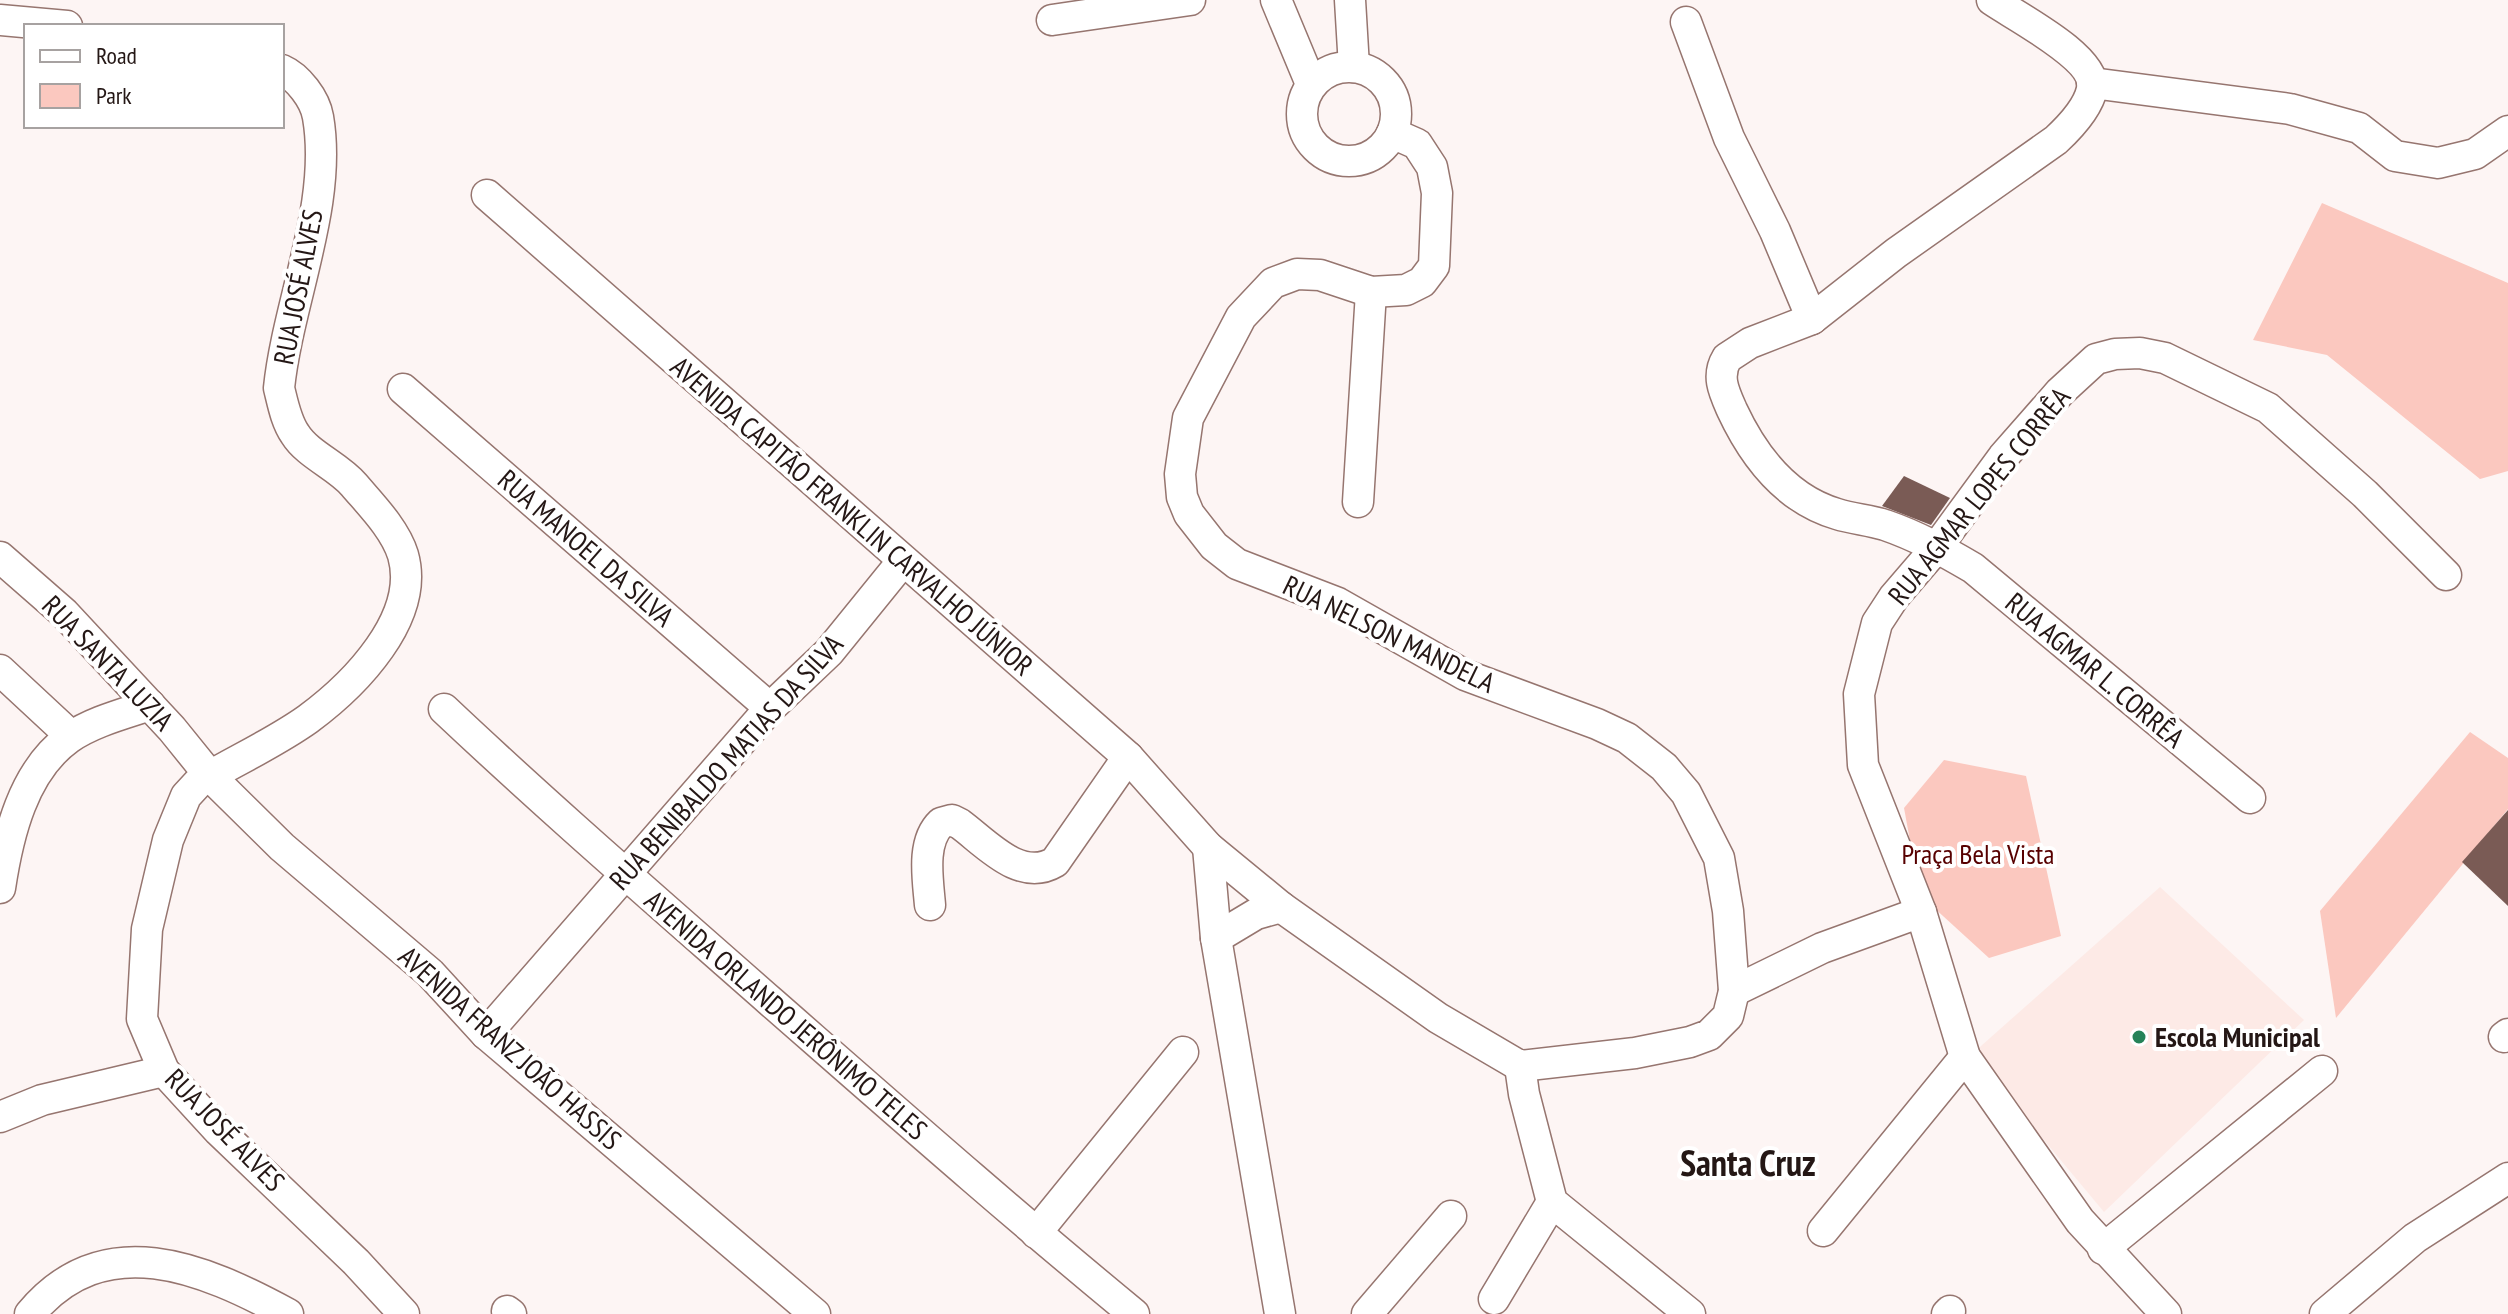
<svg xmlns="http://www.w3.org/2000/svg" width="2508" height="1314" font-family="'PT Sans Narrow',sans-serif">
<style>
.built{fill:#fdeae6}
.green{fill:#fbc8bf}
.building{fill:#7a5b55}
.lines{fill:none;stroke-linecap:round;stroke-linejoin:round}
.minor-casing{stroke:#96756f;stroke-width:33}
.minor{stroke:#fff;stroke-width:30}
.poi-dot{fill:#258258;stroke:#fff;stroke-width:3}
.labels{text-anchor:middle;stroke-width:8;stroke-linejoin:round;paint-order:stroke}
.street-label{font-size:28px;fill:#241715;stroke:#fff}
.park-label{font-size:28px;fill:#570000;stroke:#fff}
.poi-label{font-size:28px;font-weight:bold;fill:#241715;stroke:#fff;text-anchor:start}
.district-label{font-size:36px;font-weight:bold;fill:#241715;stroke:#fff}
</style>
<rect width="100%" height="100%" fill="#fdf5f4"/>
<polygon class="built" points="2160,887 2304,1020 2104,1212 1972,1054"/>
<g class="green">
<polygon points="2322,203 2508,283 2508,471 2480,479 2327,355 2253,340"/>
<polygon points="2470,732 2508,758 2508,809 2336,1018 2320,911"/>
<polygon points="1944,760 2026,776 2061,936 1989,958 1920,895 1904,808"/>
</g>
<g class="building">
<polygon points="1904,476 1950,498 1931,525 1882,506"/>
<polygon points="2508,810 2508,906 2462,862"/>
</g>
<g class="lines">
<defs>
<g id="minor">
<polyline points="1276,0 1311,84"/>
<polyline points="1350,0 1354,67"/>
<path d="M1992,0C2015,16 2098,58 2092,89C2088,108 2070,127 2056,140L1896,253L1812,319L1750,343L1727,358C1716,376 1724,392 1732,410C1753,455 1786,499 1837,514C1853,519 1869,520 1885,525C1917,536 1944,551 1973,568L2250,798"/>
<polyline points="0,20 67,26"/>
<polyline points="1052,20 1190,0"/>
<polyline points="1686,22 1729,138 1775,231 1812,319"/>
<circle cx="1349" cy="114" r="47"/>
<path d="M282,70C298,77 315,99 318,117C333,204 288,301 279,388C283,404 286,421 295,434C308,455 338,466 354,485C371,505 395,529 403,555C421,618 354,685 308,719C273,744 234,761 198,783L186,796L168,840L147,929L142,1019L164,1071L219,1131L356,1262L404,1314"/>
<polyline points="2092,83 2290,109 2359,128 2395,156 2438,163 2475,154 2508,131"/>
<polyline points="487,195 1128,757 1208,847 1281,907 1438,1018 1520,1066 1635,1053 1690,1042 1709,1035 1728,1016 1734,991 1728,911 1719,858 1686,793 1664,767 1627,738 1597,724 1465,675 1338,603 1237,564 1214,546 1189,514 1182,497 1180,474 1188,418 1241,317 1273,283 1297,274 1320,275 1371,292 1406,290 1422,282 1434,266 1437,193 1432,167 1417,144 1392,133"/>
<polyline points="403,389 770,708"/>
<polyline points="1358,502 1371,292"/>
<polyline points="0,557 64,613 172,729 210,776 282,847 430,973 486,1034 815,1314"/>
<polyline points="0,670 71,736"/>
<path d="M444,709C550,809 660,904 770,1001C890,1106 1010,1212 1134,1314"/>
<polyline points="1208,847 1216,938 1280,1314"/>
<path d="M0,888C8,835 23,771 69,738C92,722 123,714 150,705"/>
<path d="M930,905C928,880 921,842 941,823L952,820L960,824C986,843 1020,883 1055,862L1128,757"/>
<polyline points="1216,938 1256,914 1281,907"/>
<polyline points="1734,991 1822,948 1921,912"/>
<polyline points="486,1034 770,708 829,652 902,562"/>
<polyline points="2504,1037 2508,1034"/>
<polyline points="1520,1066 1524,1094 1552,1202 1690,1314"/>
<polyline points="0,1117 42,1100 164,1071"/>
<polyline points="1823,1231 1965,1057"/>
<polyline points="1036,1233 1183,1052"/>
<polyline points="2103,1249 2322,1071"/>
<polyline points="1494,1299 1552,1202"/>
<polyline points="507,1311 511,1314"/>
<path d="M30,1314C104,1225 203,1268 288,1314"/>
<polyline points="1367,1314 1451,1216"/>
<polyline points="1947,1314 1950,1311"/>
<polyline points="2166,1314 2080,1221 1965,1057 1921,912 1863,765 1859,694 1877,623 1894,597 1937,547 2003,457 2060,392 2096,359 2115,354 2140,353 2165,358 2268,408 2365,494 2446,575"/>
<polyline points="2325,1314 2415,1238 2508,1178"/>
</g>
</defs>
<use href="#minor" class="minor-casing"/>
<use href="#minor" class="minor"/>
</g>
<circle class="poi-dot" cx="2139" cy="1037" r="8"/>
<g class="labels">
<g class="street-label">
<text transform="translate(298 287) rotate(-79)" y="10">RUA JOSÉ ALVES</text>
<text transform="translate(1979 496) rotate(-51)" y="10">RUA AGMAR LOPES CORRÊA</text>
<text transform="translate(852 516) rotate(41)" y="10">AVENIDA CAPITÃO FRANKLIN CARVALHO JÚNIOR</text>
<text transform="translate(586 548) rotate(41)" y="10">RUA MANOEL DA SILVA</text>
<text transform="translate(1389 634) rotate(26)" y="10">RUA NELSON MANDELA</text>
<text transform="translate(108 663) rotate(46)" y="10">RUA SANTA LUZIA</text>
<text transform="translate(2095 670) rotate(40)" y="10">RUA AGMAR L. CORRÊA</text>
<text transform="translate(726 762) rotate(-48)" y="10">RUA BENIBALDO MATIAS DA SILVA</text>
<text transform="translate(786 1015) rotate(41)" y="10">AVENIDA ORLANDO JERÔNIMO TELES</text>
<text transform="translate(510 1048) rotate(42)" y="10">AVENIDA FRANZ JOÃO HASSIS</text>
<text transform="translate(225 1130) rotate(46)" y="10">RUA JOSÉ ALVES</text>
</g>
<g class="park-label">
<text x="1978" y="864">Praça Bela Vista</text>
</g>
<g class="poi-label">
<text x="2155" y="1047">Escola Municipal</text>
</g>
<g class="district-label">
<text x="1748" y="1176">Santa Cruz</text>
</g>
</g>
<rect x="24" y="24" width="260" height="104" fill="#ffffff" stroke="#a7a2a1" stroke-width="2"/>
<rect x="40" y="50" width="40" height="12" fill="#ffffff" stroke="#a7a2a1" stroke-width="2"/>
<text x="96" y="64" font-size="24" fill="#241715">Road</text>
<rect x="40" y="84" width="40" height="24" fill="#fbc8bf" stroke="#a7a2a1" stroke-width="2"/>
<text x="96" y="104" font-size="24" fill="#241715">Park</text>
</svg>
